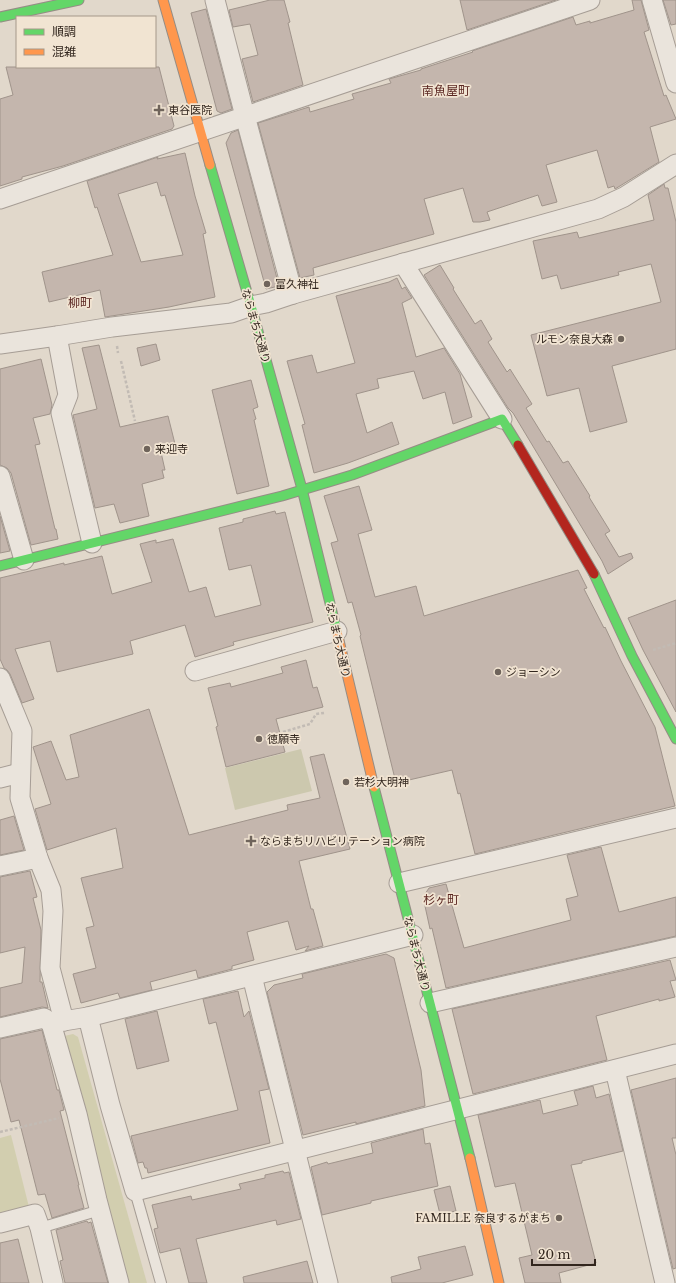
<svg xmlns="http://www.w3.org/2000/svg" width="676" height="1283" font-family="'Libre Baskerville','Noto Sans JP',serif">
<style>
.green{fill:#d2ceaf}
.cemetery{fill:#ccc8ae}
.building{fill:#c4b6ad;stroke:#a0948b;fill-rule:evenodd}
.lines{fill:none;stroke-linecap:round;stroke-linejoin:round}
.lane-casing{stroke:#a69d95;stroke-width:12}
.street-casing{stroke:#a69d95;stroke-width:21}
.fast-casing{stroke:#958d85;stroke-width:11}
.slow-casing{stroke:#958d85;stroke-width:11}
.jam-casing{stroke:#958d85;stroke-width:11}
.path{stroke:#c2bbb4;stroke-width:2.5;stroke-dasharray:3 2;stroke-linecap:butt}
.lane{stroke:#eae4dc;stroke-width:10}
.street{stroke:#eae4dc;stroke-width:19}
.fast{stroke:#63d668;stroke-width:9}
.slow{stroke:#ff974d;stroke-width:9}
.jam{stroke:#b3261e;stroke-width:9}
.poi-dot{fill:#6f645b;stroke:#f1e4d2;stroke-width:1.5}
.labels{text-anchor:middle;stroke-width:3.5;stroke-linejoin:round;paint-order:stroke}
.poi-label{font-size:11px;fill:#32261e;stroke:#f1e4d2;text-anchor:start}
.street-label{font-size:11px;fill:#32261e;stroke:#f1e4d2}
.neighbourhood-label{font-size:12px;fill:#5b2722;stroke:#f1e4d2}
</style>
<rect width="100%" height="100%" fill="#e1d8cb"/>
<g class="green">
<polygon points="73,1034 78,1037 147,1283 127,1283 60,1037"/>
<polygon points="11,1135 29,1207 0,1214 0,1138"/>
</g>
<polygon class="cemetery" points="301,749 312,791 235,810 225,768"/>
<g class="building">
<polygon points="270,0 284,0 290,22 288,23 303,85 253,102 242,59 258,55 250,24 233,27 229,10"/>
<polygon points="460,0 556,0 467,30"/>
<polygon points="632,0 641,0 649,30 644,32 664,96 666,95 676,119 650,127 659,162 615,189 614,186 608,188 597,150 546,165 557,202 542,206 538,195 487,212 490,220 480,222 473,222 463,188 424,199 434,234 313,268 314,275 300,278 258,123 309,107 310,112 354,99 352,94 391,83 389,79 421,70 421,69 473,52 472,51 573,17 576,25 590,21 590,23 634,10"/>
<polygon points="663,0 676,0 676,24 671,25"/>
<polygon points="206,9 232,109 221,113 217,111 191,13"/>
<polygon points="6,67 159,67 174,126 172,129 63,166 22,177 22,179 0,186 0,99 13,95"/>
<polygon points="238,130 279,286 266,289 226,143 231,133"/>
<path d="M185,153L195,196L206,233L203,234L215,297L169,307L105,317L100,290L49,302L42,272L113,255L97,207L95,208L87,181L158,157L157,159ZM157,182L161,196L165,195L183,255L141,262L118,194Z"/>
<polygon points="664,184 665,188 668,188 676,222 676,349 612,366 627,422 590,432 579,388 547,396 531,335 661,302 651,264 618,272 619,275 561,289 557,275 542,279 533,241 577,232 579,238 654,220 648,195"/>
<polygon points="440,265 454,288 453,289 475,324 481,320 492,339 488,342 507,372 510,369 532,404 526,408 547,442 549,441 563,463 568,461 590,496 589,497 610,531 605,534 619,557 631,553 633,558 608,574 602,561 513,413 508,408 424,275"/>
<polygon points="397,278 402,289 405,287 412,298 402,303 416,357 444,348 460,374 472,417 453,424 445,392 423,399 414,371 377,379 379,388 356,394 367,433 392,422 399,444 348,463 314,473 302,425 305,424 287,361 312,355 317,373 355,363 336,296 389,282"/>
<polygon points="156,344 160,360 141,366 137,348"/>
<polygon points="99,345 120,427 168,416 175,444 160,448 165,470 162,470 164,478 142,484 149,516 120,523 114,504 95,508 73,415 97,409 82,348"/>
<polygon points="41,359 52,405 50,414 33,418 40,444 35,445 55,529 56,529 58,539 31,545 11,473 7,468 0,465 0,369"/>
<polygon points="251,380 258,407 253,409 256,419 254,420 269,486 237,494 212,390"/>
<polygon points="359,486 372,530 358,534 375,597 416,586 424,616 578,570 587,588 584,589 604,628 605,627 621,661 655,727 675,806 475,854 460,793 458,794 452,770 396,783 360,636 361,635 352,602 348,603 331,543 338,541 324,496"/>
<polygon points="275,511 276,514 285,512 313,622 233,642 234,645 195,657 185,625 130,641 133,654 57,672 50,641 15,649 34,699 22,703 10,674 7,670 4,668 0,659 0,578 64,563 64,565 102,556 112,594 152,582 140,544 156,540 156,543 173,539 189,592 206,587 215,617 261,605 251,565 229,570 219,528 243,522 243,519"/>
<polygon points="0,516 10,551 0,553"/>
<polygon points="676,600 676,712 643,650 628,618"/>
<polygon points="306,660 313,688 317,687 323,707 276,719 285,752 226,767 216,727 218,726 208,688 230,683 231,687 283,673 281,667"/>
<polygon points="149,709 189,835 288,810 287,805 320,798 310,757 324,754 350,849 299,861 311,909 313,909 323,946 305,951 309,946 296,950 288,921 247,932 254,960 232,966 232,969 198,978 196,970 150,982 152,990 120,998 118,993 81,1003 73,974 96,968 86,928 94,926 81,878 123,868 116,828 47,850 35,809 51,804 33,747 51,741 66,780 79,777 70,735"/>
<polygon points="14,816 24,850 0,855 0,820"/>
<polygon points="601,847 619,912 676,897 676,936 446,988 432,928 430,929 423,897 429,888 446,884 464,948 571,920 566,899 578,896 567,855"/>
<polygon points="30,871 37,897 33,898 41,930 40,982 42,982 48,1008 42,1007 0,1017 0,988 22,983 25,947 0,953 0,877"/>
<polygon points="386,954 394,958 421,1070 425,1106 356,1124 356,1122 303,1135 267,992 274,985 303,978 302,974"/>
<polygon points="670,960 676,980 670,981 675,997 659,1001 659,999 596,1016 607,1060 473,1094 452,1009"/>
<polygon points="238,991 244,1017 249,1011 269,1089 259,1091 270,1143 148,1173 147,1168 145,1168 143,1162 138,1163 131,1136 238,1110 216,1022 209,1024 203,999"/>
<polygon points="157,1011 169,1061 137,1069 125,1019"/>
<polygon points="42,1030 57,1090 59,1090 64,1110 60,1111 79,1185 78,1185 84,1208 52,1218 45,1194 38,1195 19,1120 11,1122 0,1079 0,1039"/>
<polygon points="676,1078 676,1138 672,1138 676,1155 676,1268 673,1269 631,1090"/>
<polygon points="593,1086 596,1098 609,1094 623,1151 582,1161 582,1163 571,1165 596,1263 559,1273 561,1283 525,1283 519,1258 532,1255 515,1183 495,1187 478,1115 540,1100 543,1114 578,1105 574,1091"/>
<polygon points="423,1129 425,1144 430,1143 438,1186 371,1201 371,1203 322,1215 311,1167 327,1162 328,1164 373,1153 371,1143"/>
<polygon points="283,1171 284,1173 289,1172 301,1219 277,1225 276,1220 196,1239 207,1283 189,1283 180,1248 160,1253 154,1229 158,1228 152,1205 191,1196 192,1200 241,1189 239,1184 265,1178 265,1175"/>
<polygon points="450,1186 456,1211 440,1214 434,1190"/>
<polygon points="87,1221 88,1223 91,1222 108,1283 65,1283 60,1261 63,1260 56,1230"/>
<polygon points="18,1239 29,1283 0,1283 0,1243"/>
<polygon points="465,1246 473,1275 442,1283 392,1283 391,1277 421,1269 418,1257"/>
<polygon points="307,1261 313,1283 244,1283 243,1277"/>
</g>
<g class="lines">
<defs>
<g id="lane">
<polyline points="135,1191 161,1283"/>
<polyline points="40,1228 100,1210"/>
</g>
<g id="street">
<polyline points="215,0 245,116 293,294"/>
<polyline points="652,0 676,83"/>
<polyline points="0,199 590,0"/>
<polyline points="403,263 502,419"/>
<polyline points="57,336 68,395 61,413 92,543"/>
<polyline points="0,344 57,336 112,327 231,313 251,306 266,303 293,294 598,209 624,197 676,164"/>
<polyline points="0,476 24,560"/>
<polyline points="195,671 337,631"/>
<polyline points="0,678 22,731 20,798 38,858 51,890 53,911 50,968 64,1021"/>
<polyline points="0,778 20,773"/>
<polyline points="0,866 38,858"/>
<polyline points="399,883 676,818"/>
<polyline points="252,976 328,1283"/>
<polyline points="430,1003 676,947"/>
<polyline points="88,1017 110,1105 135,1191 676,1054"/>
<polyline points="51,1023 77,1114 97,1200 119,1283"/>
<polyline points="0,1028 44,1018 51,1023 88,1017 413,935"/>
<polyline points="615,1070 665,1283"/>
<polyline points="0,1223 35,1214 40,1228 53,1283"/>
</g>
<g id="fast">
<polyline points="0,17 79,0"/>
<polyline points="210,165 251,306 302,489 337,632"/>
<polyline points="0,566 282,496 352,475 502,419 518,445"/>
<polyline points="594,574 632,656 676,739"/>
<polyline points="374,787 470,1158"/>
</g>
<g id="slow">
<polyline points="163,0 210,165"/>
<polyline points="337,632 374,787"/>
<polyline points="470,1158 499,1283"/>
</g>
<polyline id="jam" points="518,445 594,574"/>
</defs>
<use href="#lane" class="lane-casing"/>
<use href="#street" class="street-casing"/>
<use href="#fast" class="fast-casing"/>
<use href="#slow" class="slow-casing"/>
<use href="#jam" class="jam-casing"/>
<g class="path">
<polyline points="117,346 118,353"/>
<polyline points="121,361 135,421"/>
<polyline points="653,650 676,643"/>
<polyline points="283,732 310,724 316,714 324,713"/>
<polyline points="0,1132 59,1118"/>
</g>
<use href="#lane" class="lane"/>
<use href="#street" class="street"/>
<use href="#fast" class="fast"/>
<use href="#slow" class="slow"/>
<use href="#jam" class="jam"/>
</g>
<g class="poi-dot">
<path d="M157 104h4v4h4v4h-4v4h-4v-4h-4v-4h4z"/>
<circle cx="267" cy="284" r="4"/>
<circle cx="621" cy="339" r="4"/>
<circle cx="147" cy="449" r="4"/>
<circle cx="498" cy="672" r="4"/>
<circle cx="259" cy="739" r="4"/>
<circle cx="346" cy="782" r="4"/>
<path d="M249 835h4v4h4v4h-4v4h-4v-4h-4v-4h4z"/>
<circle cx="559" cy="1218" r="4"/>
</g>
<g class="labels">
<g class="poi-label">
<text x="168" y="114">東谷医院</text>
<text x="275" y="288">富久神社</text>
<text x="613" y="343" text-anchor="end">ルモン奈良大森</text>
<text x="155" y="453">来迎寺</text>
<text x="506" y="676">ジョーシン</text>
<text x="267" y="743">徳願寺</text>
<text x="354" y="786">若杉大明神</text>
<text x="260" y="845">ならまちリハビリテーション病院</text>
<text x="551" y="1222" text-anchor="end">FAMILLE 奈良するがまち</text>
</g>
<g class="street-label">
<text transform="translate(256 326) rotate(74)" y="4">ならまち大通り</text>
<text transform="translate(338 640) rotate(77)" y="4">ならまち大通り</text>
<text transform="translate(417 954) rotate(76)" y="4">ならまち大通り</text>
</g>
<g class="neighbourhood-label">
<text x="446" y="95">南魚屋町</text>
<text x="80" y="307">柳町</text>
<text x="441" y="904">杉ヶ町</text>
</g>
</g>
<rect x="16" y="16" width="140" height="52" fill="#f1e4d2" stroke="#a5988a"/>
<rect x="24" y="29" width="20" height="6" fill="#63d668" stroke="#a5988a"/>
<text x="52" y="36" font-size="12" fill="#32261e">順調</text>
<rect x="24" y="49" width="20" height="6" fill="#ff974d" stroke="#a5988a"/>
<text x="52" y="56" font-size="12" fill="#32261e">混雑</text>
<path d="M532 1259v6h63v-6" fill="none" stroke="#32261e" stroke-width="2"/>
<text x="538" y="1259" font-size="12" fill="#32261e" stroke="#f1e4d2" stroke-width="3" paint-order="stroke">20 m</text>
</svg>
